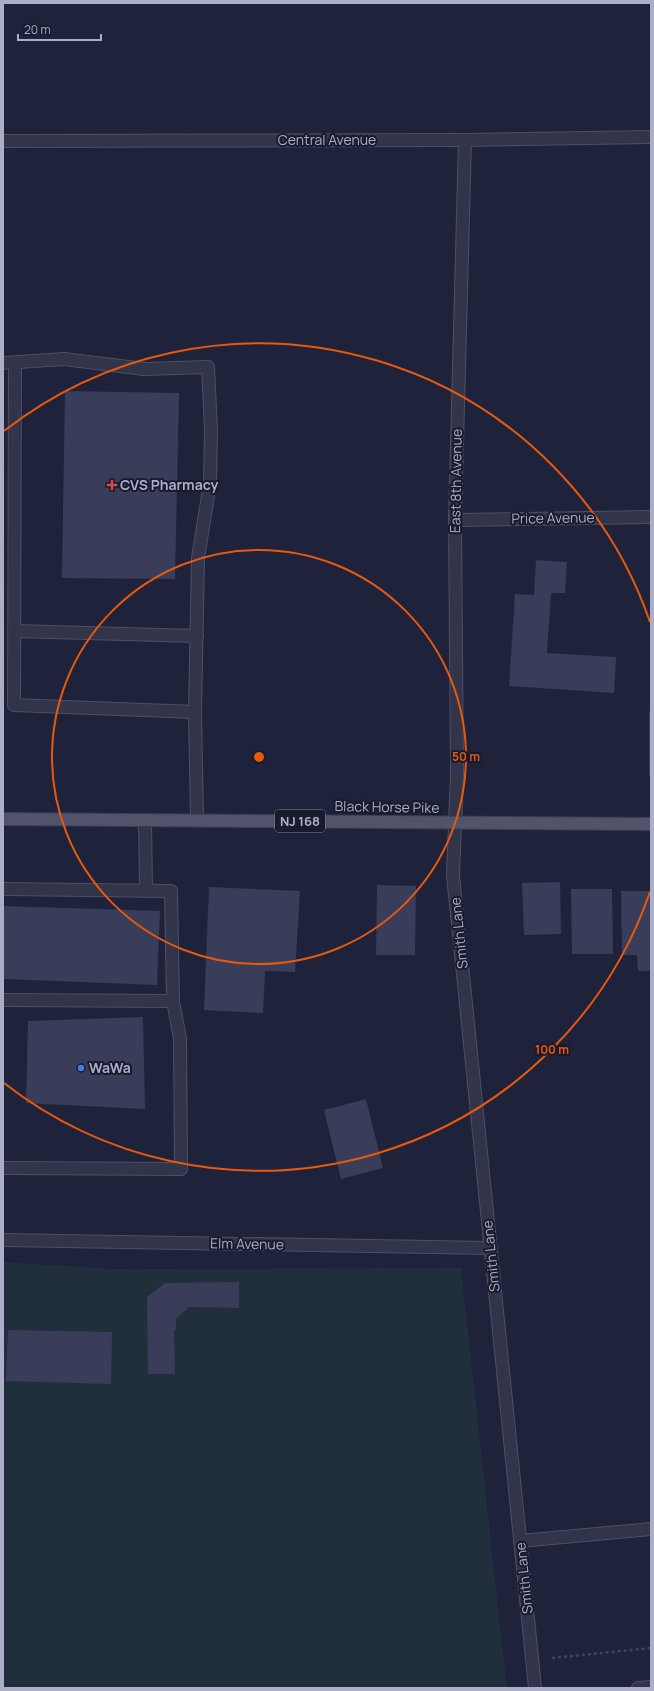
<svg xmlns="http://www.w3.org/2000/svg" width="654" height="1691" font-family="Manrope,sans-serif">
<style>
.green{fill:#202f3b}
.building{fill:#3a3d5a}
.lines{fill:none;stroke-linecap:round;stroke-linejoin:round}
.service-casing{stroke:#4d4f65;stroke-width:14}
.minor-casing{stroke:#4d4f65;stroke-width:14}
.primary-casing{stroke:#3c3e53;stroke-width:14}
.path{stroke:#3b4b55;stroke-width:2.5;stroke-dasharray:3 3;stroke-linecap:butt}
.service{stroke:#32354a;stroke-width:12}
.minor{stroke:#32354a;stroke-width:12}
.primary{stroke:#50536a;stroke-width:12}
.ring{fill:none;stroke:#e8590c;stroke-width:2}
.health-dot{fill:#e0444e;stroke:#181a2e;stroke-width:1.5}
.shop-dot{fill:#3f7fe0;stroke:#181a2e;stroke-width:1.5}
.labels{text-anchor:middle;stroke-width:4;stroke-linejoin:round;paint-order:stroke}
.shield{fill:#181a2e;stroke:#808299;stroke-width:1}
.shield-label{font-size:13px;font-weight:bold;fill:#acaec7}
.street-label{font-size:14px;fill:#acaec7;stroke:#181a2e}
.poi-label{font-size:14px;font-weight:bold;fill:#acaec7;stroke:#181a2e;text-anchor:start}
.centre{fill:#e8590c;stroke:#181a2e;stroke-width:2}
.ring-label{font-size:12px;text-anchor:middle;font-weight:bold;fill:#e8590c;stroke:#181a2e;stroke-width:4;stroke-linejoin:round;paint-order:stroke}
</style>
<rect width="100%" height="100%" fill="#1e223a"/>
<polygon class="green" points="3,1262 117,1269 461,1268 507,1688 3,1688"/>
<g class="building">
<polygon points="65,391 179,393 175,579 62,578"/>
<polygon points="536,560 567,562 565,593 551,593 547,653 616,657 614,693 509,686 515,594 534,595"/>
<rect x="649" y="711" width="2" height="64"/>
<polygon points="560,882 561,934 524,935 522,883"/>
<polygon points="377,885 416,886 415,955 376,955"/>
<polygon points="209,887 300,891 295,972 265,971 263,1013 204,1010"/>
<polygon points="571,889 612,889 613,954 572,954"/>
<polygon points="621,891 651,891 651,971 638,971 637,955 622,955"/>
<polygon points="3,906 160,911 157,985 3,979"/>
<polygon points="143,1017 145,1109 26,1103 28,1021"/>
<polygon points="366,1099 383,1168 341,1179 324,1110"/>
<polygon points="239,1282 239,1308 189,1307 176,1319 176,1329 174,1330 175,1374 148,1374 147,1297 165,1283"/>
<polygon points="8,1330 112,1332 111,1384 6,1381"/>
</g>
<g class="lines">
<defs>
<g id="service">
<polyline points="3,363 64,359 144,369 208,367 211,430 210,483 198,558 195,712 197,820"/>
<polyline points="15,363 14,705 195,712"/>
<polyline points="14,631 197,636"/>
<polyline points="145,820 146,891"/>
<polyline points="3,889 171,891 173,1001 180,1038 181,1169 3,1168"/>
<polyline points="3,1000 173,1001"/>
<polyline points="520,1541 651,1529"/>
</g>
<g id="minor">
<polyline points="465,140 455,520 457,775 453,875 535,1688"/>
<polyline points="3,141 465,140 651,137"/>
<polyline points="455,520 651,517"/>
<polyline points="3,1240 490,1248"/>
<polyline points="638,1688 651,1687"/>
</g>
<polyline id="primary" points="3,819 651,824"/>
</defs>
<use href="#service" class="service-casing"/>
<use href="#minor" class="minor-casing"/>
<use href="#primary" class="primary-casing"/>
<polyline class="path" points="552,1658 651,1648"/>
<use href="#service" class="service"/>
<use href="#minor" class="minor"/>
<use href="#primary" class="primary"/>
</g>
<g class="ring">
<circle cx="259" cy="757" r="207"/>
<path d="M650 892A414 414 0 0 1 4 1083M4 431A414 414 0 0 1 650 622"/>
</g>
<path class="health-dot" d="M110 479h4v4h4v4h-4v4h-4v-4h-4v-4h4z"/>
<circle class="shop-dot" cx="81" cy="1068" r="4"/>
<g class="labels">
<rect class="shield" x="275" y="810" width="50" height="22" rx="3"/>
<g class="shield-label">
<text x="300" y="826">NJ 168</text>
</g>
<g class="street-label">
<text x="327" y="145">Central Avenue</text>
<text transform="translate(456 481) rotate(-89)" y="5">East 8th Avenue</text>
<text transform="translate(553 518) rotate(-1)" y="5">Price Avenue</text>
<text transform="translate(387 807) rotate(1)" y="5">Black Horse Pike</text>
<text transform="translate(459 933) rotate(-96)" y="5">Smith Lane</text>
<text transform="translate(247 1244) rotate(1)" y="5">Elm Avenue</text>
<text transform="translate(491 1256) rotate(-96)" y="5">Smith Lane</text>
<text transform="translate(524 1578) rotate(-96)" y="5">Smith Lane</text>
</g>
<g class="poi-label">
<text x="120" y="490">CVS Pharmacy</text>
<text x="89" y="1073">WaWa</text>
</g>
</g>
<circle cx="259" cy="757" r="6" class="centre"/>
<g class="ring-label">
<text x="466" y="761">50 m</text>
<text x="552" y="1054">100 m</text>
</g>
<rect width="654" height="1691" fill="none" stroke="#acaec7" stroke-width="8"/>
<path d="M18 34v6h83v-6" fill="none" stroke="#acaec7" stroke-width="2"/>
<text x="24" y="34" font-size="12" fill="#acaec7" stroke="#181a2e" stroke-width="3" paint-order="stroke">20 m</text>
</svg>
